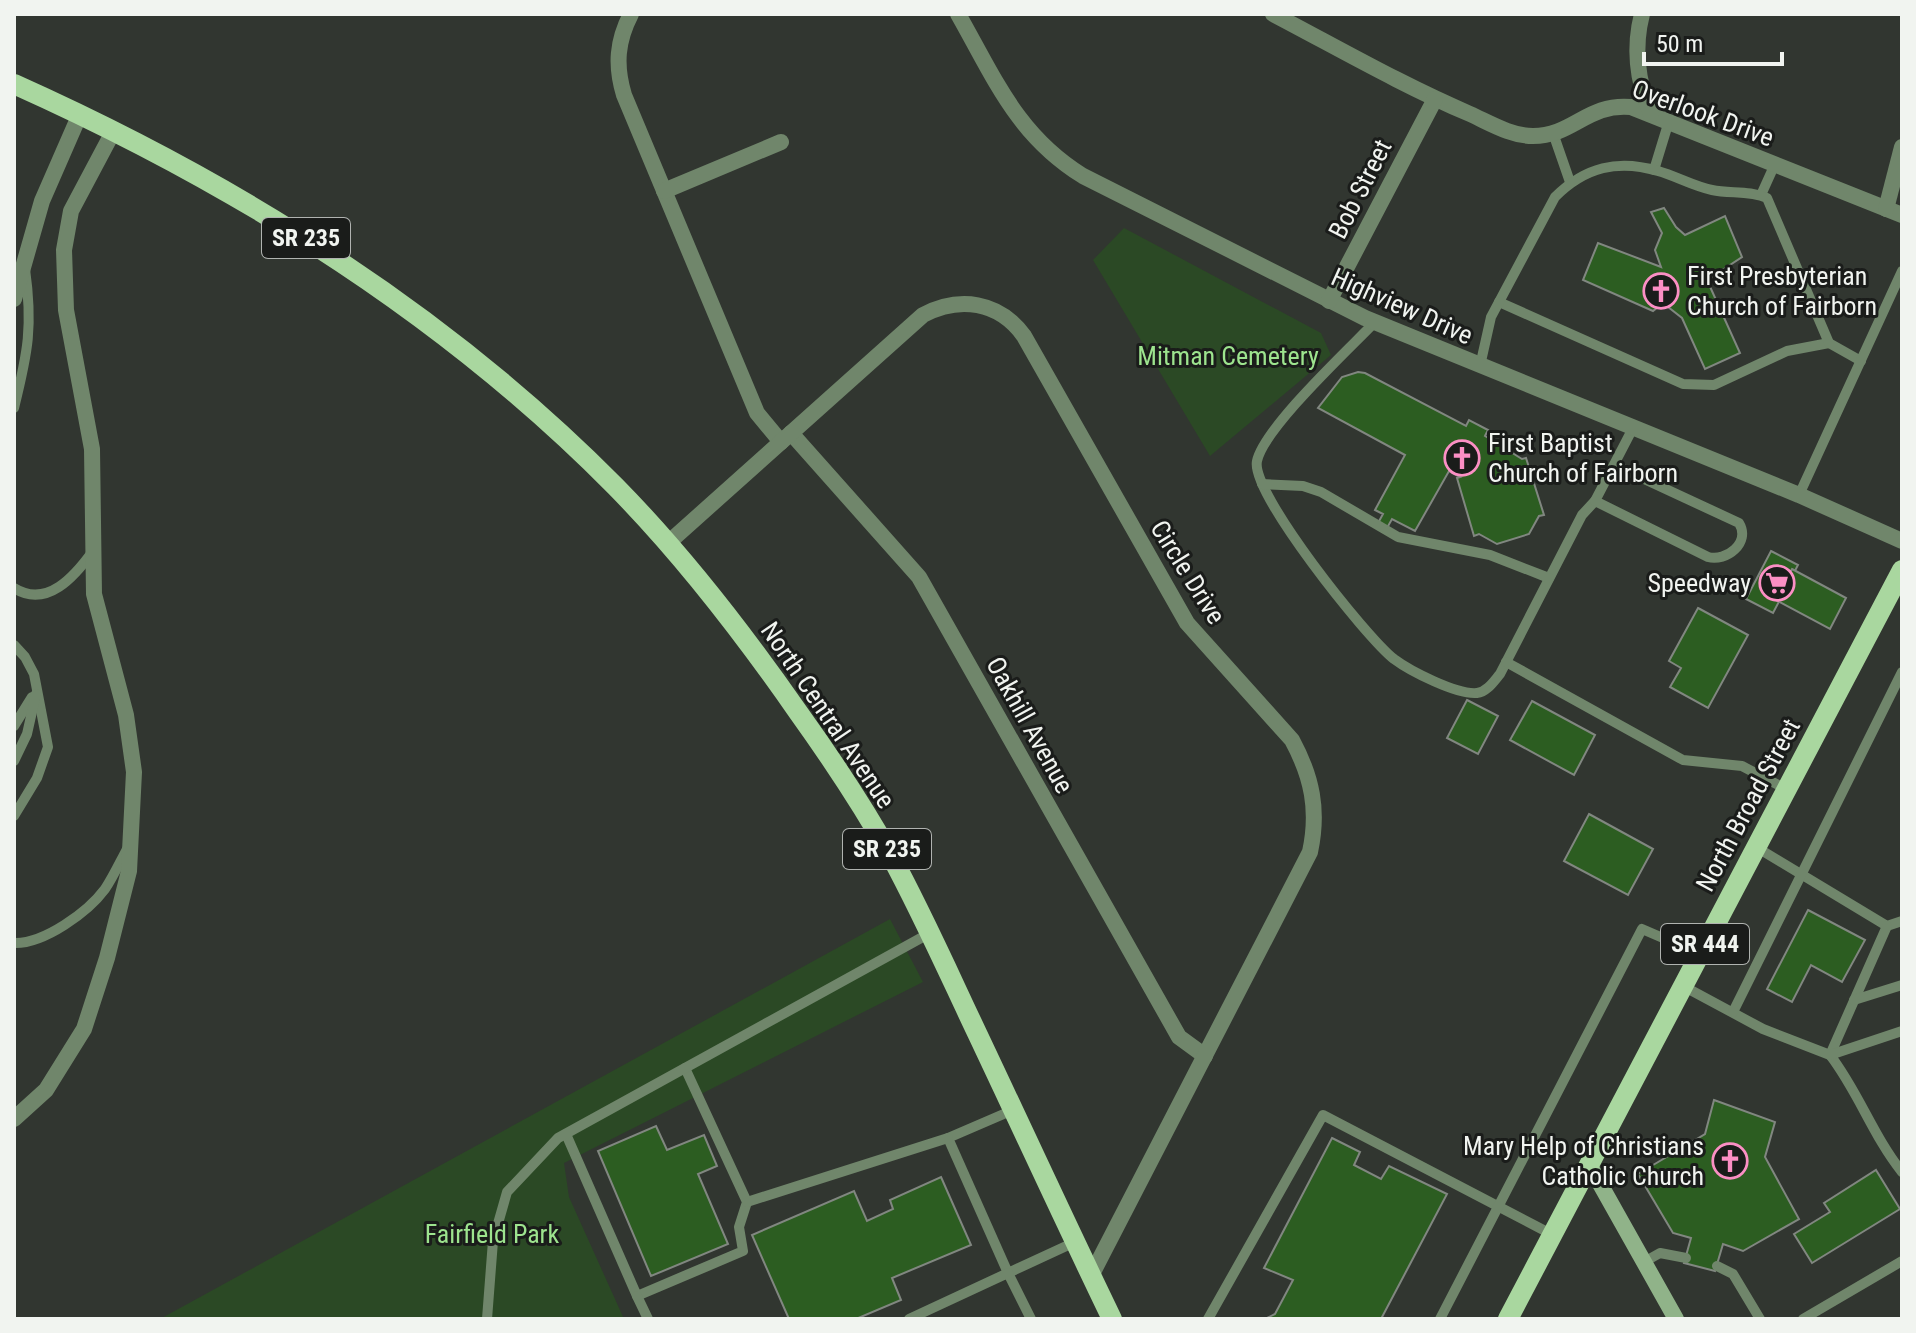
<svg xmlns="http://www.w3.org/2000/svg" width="1916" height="1333" font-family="'Roboto Condensed',sans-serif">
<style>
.green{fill:#2b4925}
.building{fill:#2c5d21;stroke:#818780;stroke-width:2}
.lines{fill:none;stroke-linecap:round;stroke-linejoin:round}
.lane{stroke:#70866b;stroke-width:10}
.street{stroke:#70866b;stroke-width:16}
.secondary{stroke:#90b389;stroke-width:16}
.primary{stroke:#a9d79f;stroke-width:20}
.labels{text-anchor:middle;stroke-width:6;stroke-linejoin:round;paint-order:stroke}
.shield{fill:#1a1c1a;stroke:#b0b3b0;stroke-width:2}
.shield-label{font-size:24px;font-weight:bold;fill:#f1f4f0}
.street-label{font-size:26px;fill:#f1f4f0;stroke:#1a1c1a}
.poi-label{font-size:26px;fill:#f1f4f0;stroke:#1a1c1a;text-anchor:start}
.park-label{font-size:26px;fill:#9de48e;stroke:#1a1c1a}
</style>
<rect width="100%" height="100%" fill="#313630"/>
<g class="green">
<polygon points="1124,228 1321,333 1331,355 1210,456 1093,260"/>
<polygon points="890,919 923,982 564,1163 569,1197 624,1319 160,1319"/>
</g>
<g class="building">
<polygon points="1664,208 1676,227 1685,235 1725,216 1742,257 1707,280 1740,353 1705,369 1682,318 1663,303 1653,311 1583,280 1598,243 1661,267 1655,250 1662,233 1651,212"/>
<polygon points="1358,372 1365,373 1466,426 1469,420 1488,430 1485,436 1522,459 1526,458 1544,515 1539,516 1529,534 1497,544 1479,534 1474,536 1457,478 1460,477 1449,471 1415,531 1392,519 1387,528 1378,523 1383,514 1375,510 1405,455 1318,408 1342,377"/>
<polygon points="1771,551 1798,565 1773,613 1746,599"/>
<polygon points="1792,569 1846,598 1830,629 1776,600"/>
<polygon points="1698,608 1748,635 1708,708 1670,687 1681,668 1669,661"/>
<polygon points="1467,700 1498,716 1478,754 1447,738"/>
<polygon points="1532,701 1595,735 1574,775 1510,740"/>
<polygon points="1589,814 1653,849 1628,895 1564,861"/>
<polygon points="1808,910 1865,940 1842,982 1811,965 1792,1002 1767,989"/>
<polygon points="1714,1100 1775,1122 1765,1157 1799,1219 1743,1251 1723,1244 1715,1271 1684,1263 1691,1238 1673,1233 1638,1174 1705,1134"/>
<polygon points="656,1126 667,1150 704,1135 717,1166 698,1174 728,1244 651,1276 598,1151"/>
<polygon points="1332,1138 1360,1152 1354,1165 1381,1179 1389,1166 1447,1194 1381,1319 1265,1319 1275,1314 1293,1280 1264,1268"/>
<polygon points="1876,1170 1900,1209 1812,1263 1794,1234 1830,1212 1824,1203"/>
<polygon points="941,1177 971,1245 892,1278 901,1300 856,1319 789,1319 752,1235 854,1191 867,1221 893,1209 890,1200"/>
</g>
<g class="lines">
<g class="lane">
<polyline points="1553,133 1570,182"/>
<polyline points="1654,170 1669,121"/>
<polyline points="1761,195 1775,164"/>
<polyline points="1499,302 1683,384 1714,385 1787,351 1829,343"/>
<path d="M1375,322C1348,350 1264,428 1257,461C1250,492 1366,637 1394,659C1410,671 1457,695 1477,693C1487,692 1494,681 1500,674L1582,515L1595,501"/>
<path d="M1480,366L1491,317L1555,197C1585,167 1618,159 1658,171C1676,176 1693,186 1712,190C1730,194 1749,190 1767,198L1829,343L1861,361"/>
<path d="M14,408C28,352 33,326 25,269"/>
<path d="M1614,465L1739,523C1751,543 1726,562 1708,557L1595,501L1633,428"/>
<polyline points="1262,484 1303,486 1321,492 1398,537 1490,555 1549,578"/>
<polyline points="1799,495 1902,271"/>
<path d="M14,588C47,609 75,576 93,551"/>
<polyline points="14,645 25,657 34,674 48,747 37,778 14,816"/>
<polyline points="1506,662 1683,760 1742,766 1786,789"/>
<polyline points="14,726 32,697"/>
<polyline points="14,761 27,734 36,694"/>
<polyline points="1756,847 1887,926 1902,921"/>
<path d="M1887,926L1830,1055C1858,1091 1873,1136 1902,1172"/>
<path d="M14,943C44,944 88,912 105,889C113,877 120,862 127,849"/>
<polyline points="1683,986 1763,1029 1830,1055 1902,1031"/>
<polyline points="1854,1000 1902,985"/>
<polyline points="1733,1012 1902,672"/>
<polyline points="1013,1110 948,1138 1008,1273 1075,1242"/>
<polyline points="566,1134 637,1296 743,1251 739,1227 747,1202 685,1068"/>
<polyline points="747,1202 948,1138"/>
<polyline points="1644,1262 1660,1253 1686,1258"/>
<polyline points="1717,1266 1733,1274 1760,1319"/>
<polyline points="637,1296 648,1319"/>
<polyline points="487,1319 493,1241 507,1192 558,1138 930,933"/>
<polyline points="909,1319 1008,1273 1031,1319"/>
<polyline points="1208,1319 1323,1115 1553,1235"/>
<polyline points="1440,1319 1642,929 1700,954"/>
<polyline points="1803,1319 1902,1261"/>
</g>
<g class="street">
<path d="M631,14C617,41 615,65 624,95L757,413L781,442"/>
<path d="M958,14C995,79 1017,135 1083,176L1365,318L1799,495L1902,541"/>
<path d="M1273,14C1338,48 1402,85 1470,114C1490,123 1511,136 1533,136C1573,136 1587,103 1631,107L1902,215"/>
<path d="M1642,14C1633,49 1637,81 1651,114"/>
<polyline points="664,191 781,142"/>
<polyline points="1886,209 1902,147"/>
<polyline points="14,299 42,201 80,114"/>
<polyline points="1329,301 1435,99"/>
<polyline points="791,433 919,577 1179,1037 1205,1056"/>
<path d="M667,544L923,315C959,296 999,301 1024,336L1187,623L1292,740C1312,777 1319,810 1310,852L1091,1276"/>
<polyline points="14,1119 46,1090 84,1029 107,958 129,871 134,772 126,715 94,594 92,449 66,310 64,250 71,211 114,130"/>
</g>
<polyline class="secondary" points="1590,1166 1676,1319"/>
<g class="primary">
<path d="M14,84C235,183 444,313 615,486C683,555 743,633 798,712C831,758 863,806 891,856C922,913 949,974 977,1033C1022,1128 1066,1224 1112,1319"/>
<polyline points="1508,1319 1902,570"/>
</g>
</g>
<defs>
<symbol id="church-ring" viewBox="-11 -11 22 22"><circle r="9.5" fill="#1a1c1a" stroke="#fb8fc4" stroke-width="1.5"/><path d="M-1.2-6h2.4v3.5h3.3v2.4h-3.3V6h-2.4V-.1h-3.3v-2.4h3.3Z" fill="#fb8fc4"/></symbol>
<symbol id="supermarket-ring" viewBox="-11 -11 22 22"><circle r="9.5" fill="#1a1c1a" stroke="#fb8fc4" stroke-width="1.5"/><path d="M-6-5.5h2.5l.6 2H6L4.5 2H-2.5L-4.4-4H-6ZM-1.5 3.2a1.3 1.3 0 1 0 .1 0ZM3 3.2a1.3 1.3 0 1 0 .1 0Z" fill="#fb8fc4"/></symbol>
</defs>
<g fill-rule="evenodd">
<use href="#church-ring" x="1641" y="271" width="40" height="40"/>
<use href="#church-ring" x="1442" y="438" width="40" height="40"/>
<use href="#supermarket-ring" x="1757" y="563" width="40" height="40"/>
<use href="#church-ring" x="1710" y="1141" width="40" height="40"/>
</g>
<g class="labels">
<g class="shield">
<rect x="262" y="218" width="88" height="40" rx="6"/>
<rect x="843" y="829" width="88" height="40" rx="6"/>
<rect x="1661" y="924" width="88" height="40" rx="6"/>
</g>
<g class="shield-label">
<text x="306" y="246">SR 235</text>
<text x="887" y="857">SR 235</text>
<text x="1705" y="952">SR 444</text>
</g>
<g class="street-label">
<text transform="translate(1703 113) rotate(20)" y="9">Overlook Drive</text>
<text transform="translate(1360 189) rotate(-63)" y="9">Bob Street</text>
<text transform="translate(1402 306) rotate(24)" y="9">Highview Drive</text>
<text transform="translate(1188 572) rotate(58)" y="9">Circle Drive</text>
<text transform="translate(828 715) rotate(56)" y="9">North Central Avenue</text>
<text transform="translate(1030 725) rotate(61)" y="9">Oakhill Avenue</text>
<text transform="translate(1748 805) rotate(-62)" y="9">North Broad Street</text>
</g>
<g class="poi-label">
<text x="1687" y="285">First Presbyterian<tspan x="1687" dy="30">Church of Fairborn</tspan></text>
<text x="1488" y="452">First Baptist<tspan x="1488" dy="30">Church of Fairborn</tspan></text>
<text x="1751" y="592" text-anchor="end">Speedway</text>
<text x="1704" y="1155" text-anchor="end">Mary Help of Christians<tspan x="1704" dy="30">Catholic Church</tspan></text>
</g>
<g class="park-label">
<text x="1228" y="365">Mitman Cemetery</text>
<text x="492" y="1243">Fairfield Park</text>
</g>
</g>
<rect width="1916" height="1333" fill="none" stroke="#f1f4f0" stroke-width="32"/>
<path d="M1644 52v12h138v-12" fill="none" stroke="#f1f4f0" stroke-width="4"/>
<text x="1656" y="52" font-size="24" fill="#f1f4f0" stroke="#1a1c1a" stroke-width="6" paint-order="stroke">50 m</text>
</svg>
